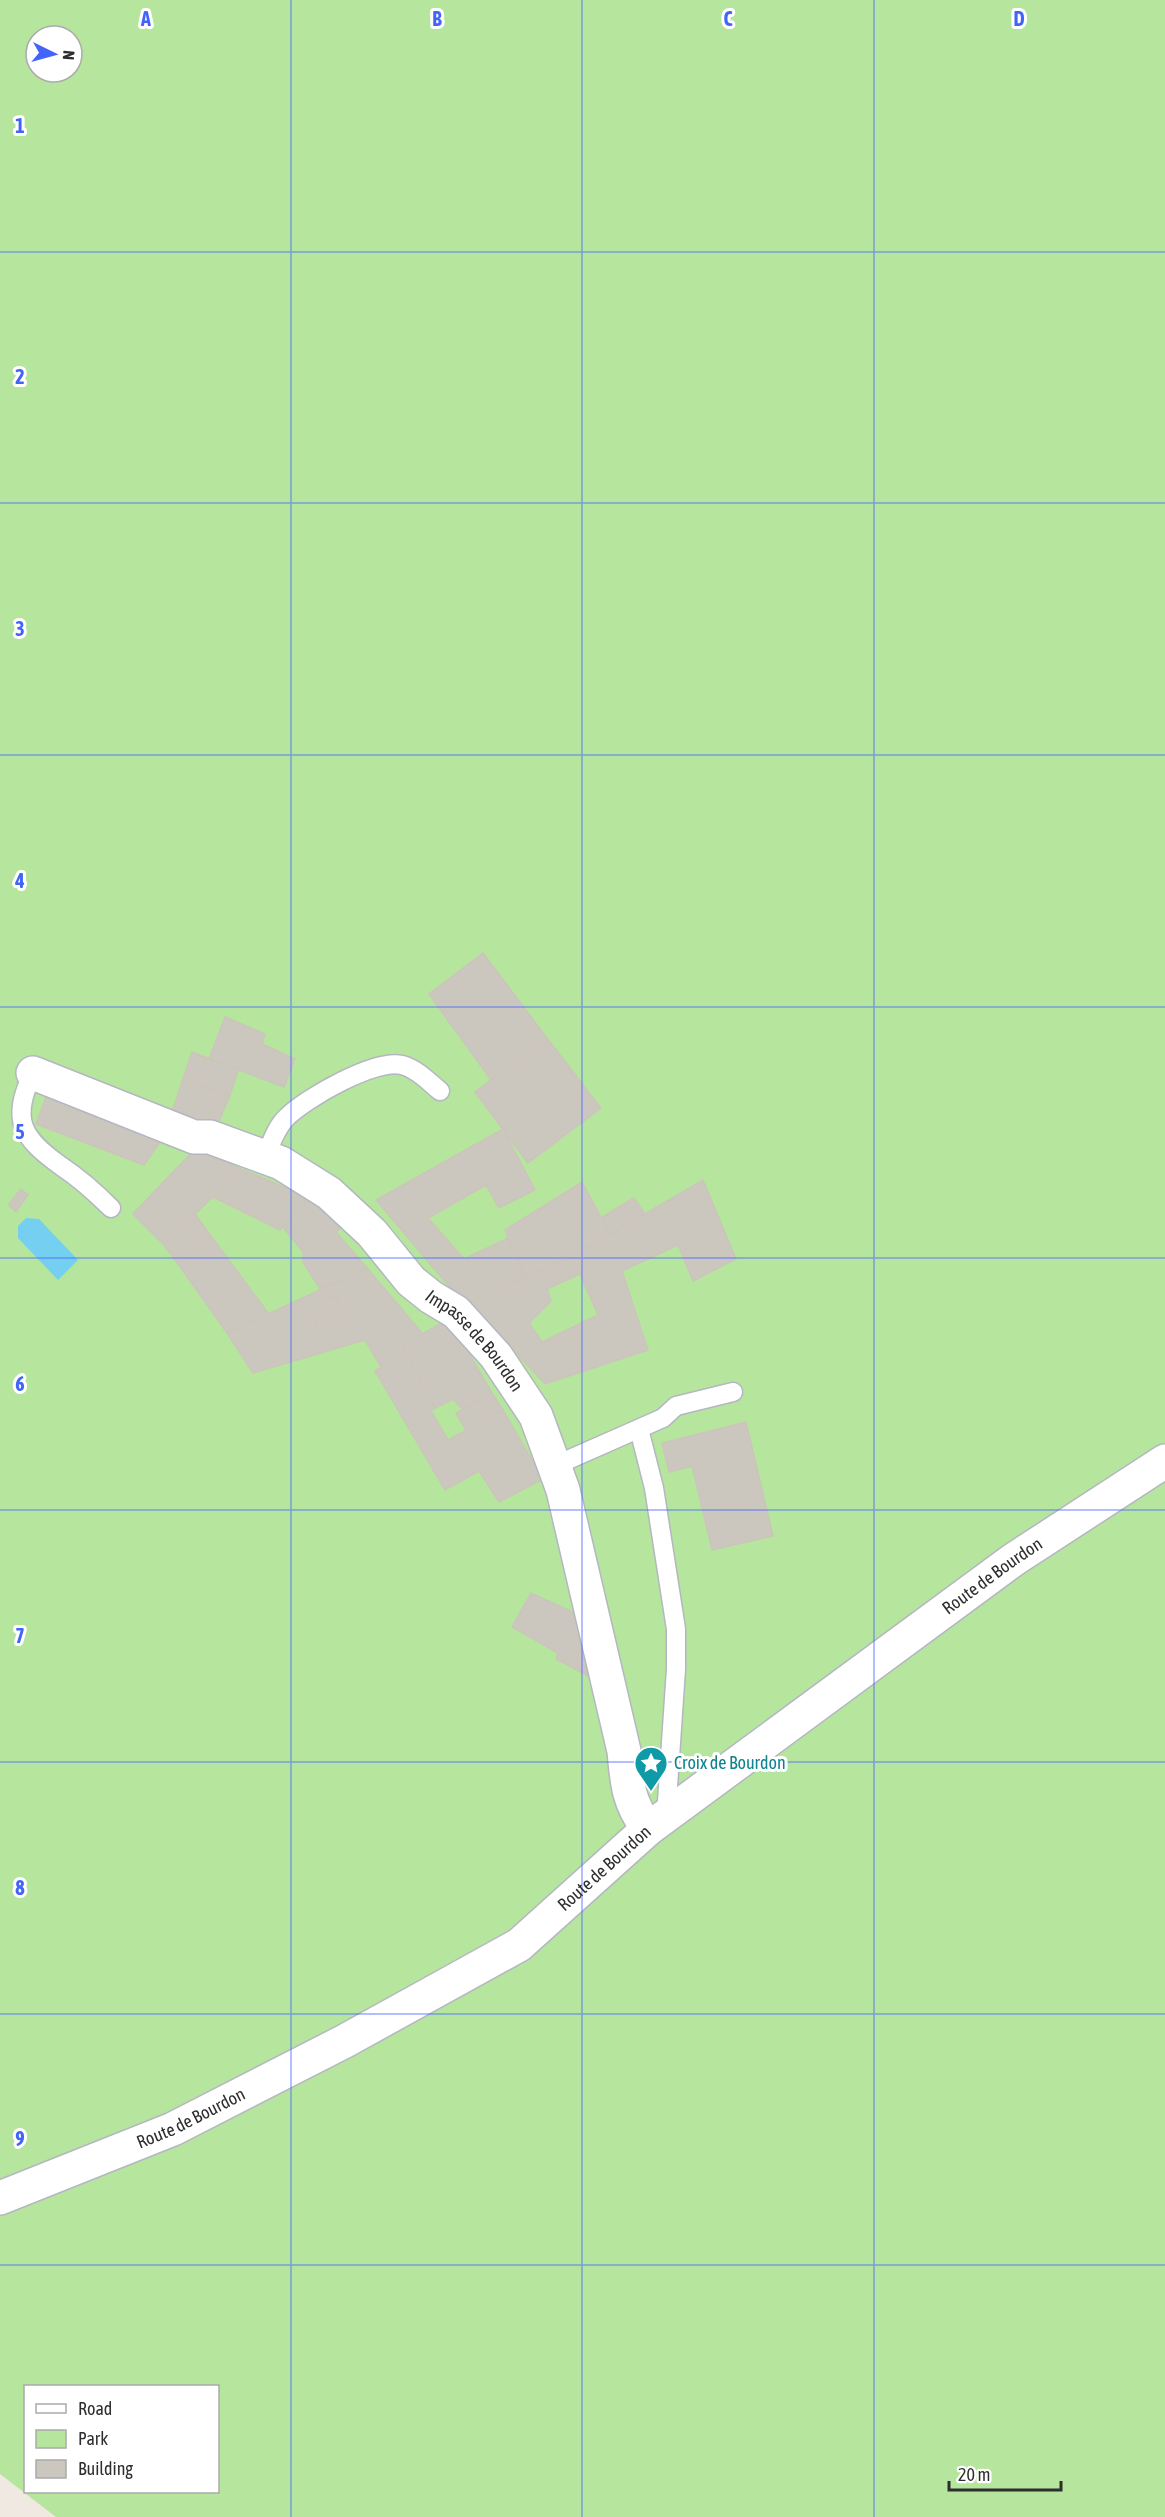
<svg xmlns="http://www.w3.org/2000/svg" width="1165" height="2517" font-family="'Asap Condensed',sans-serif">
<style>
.green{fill:#b6e59e;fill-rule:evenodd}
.water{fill:#75cff0}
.building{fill:#cbc7bf;stroke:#cbc5ba;stroke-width:1.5;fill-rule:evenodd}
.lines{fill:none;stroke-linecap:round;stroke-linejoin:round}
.lane-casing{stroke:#b4b7c1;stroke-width:21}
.street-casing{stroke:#b4b7c1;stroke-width:36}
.lane{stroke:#fff;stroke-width:18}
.street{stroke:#fff;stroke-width:33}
.grid{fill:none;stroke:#4264fb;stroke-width:1.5;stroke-opacity:0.55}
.labels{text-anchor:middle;stroke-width:6;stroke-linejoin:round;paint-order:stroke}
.street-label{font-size:18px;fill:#2e2e2e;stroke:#fff}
.culture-label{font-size:18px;fill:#0d838f;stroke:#fff;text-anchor:start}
.grid-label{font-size:20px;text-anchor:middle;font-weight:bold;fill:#4264fb;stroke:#fff;stroke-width:6;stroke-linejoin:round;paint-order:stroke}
</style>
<rect width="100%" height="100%" fill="#efe9e1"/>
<path class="green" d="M0,0H1165V2517H56L0,2474ZM36,36H72V72H36ZM26,2386H218V2492H26Z"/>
<polygon class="water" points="26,1218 39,1219 78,1260 58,1280 18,1238 18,1226"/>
<g class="building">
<polygon points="483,953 547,1038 491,1080 429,994"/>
<polygon points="225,1017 265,1034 262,1044 295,1059 284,1087 209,1059"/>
<polygon points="547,1038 601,1108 528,1163 475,1092"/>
<polygon points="192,1052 238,1070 230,1095 183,1079"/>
<polygon points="183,1079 230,1095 218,1124 170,1118"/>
<polygon points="48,1091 164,1136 144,1165 36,1124"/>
<polygon points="503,1129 535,1190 499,1208 486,1185 428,1218 464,1259 508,1238 526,1277 465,1305 376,1200"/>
<polygon points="195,1149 241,1169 164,1245 133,1214"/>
<polygon points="241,1169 308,1197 280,1230 213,1197"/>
<path d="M703,1180L736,1259L693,1281L678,1245L622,1271L648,1350L545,1384L470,1303L571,1257ZM580,1274L598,1315L542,1342L529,1323L551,1301L547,1289Z"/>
<polygon points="582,1182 610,1234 571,1257 526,1277 505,1230"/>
<polygon points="21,1189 28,1195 16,1212 8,1205"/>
<polygon points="308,1197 341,1227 336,1232 367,1268 320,1289 303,1262 303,1252 283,1227"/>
<polygon points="634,1198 645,1214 610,1234 602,1217"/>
<polygon points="195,1214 211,1236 178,1264 164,1245"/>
<polygon points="211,1236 268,1313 227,1333 178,1264"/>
<path d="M367,1268L423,1334L402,1345L435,1408L431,1411L448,1440L503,1410L543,1479L499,1502L479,1471L445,1490L375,1371L381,1367L365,1340L253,1373L227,1333ZM335,1296L344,1314L317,1327L308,1308Z"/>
<polygon points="335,1296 344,1314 317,1327 308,1308"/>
<polygon points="449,1319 492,1393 462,1409 453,1399 435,1408 402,1345"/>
<polygon points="492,1393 503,1410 466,1430 456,1413"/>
<polygon points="746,1422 773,1536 712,1550 692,1466 669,1472 662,1443"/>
<polygon points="531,1593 575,1613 590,1677 556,1659 558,1653 512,1627"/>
</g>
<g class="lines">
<defs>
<g id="lane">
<path d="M33,1073C10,1120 22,1138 61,1166C79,1178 95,1192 111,1208"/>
<path d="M265,1157C271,1144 276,1127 287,1117C306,1098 376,1058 402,1065C417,1069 429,1082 440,1091"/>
<polyline points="639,1429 654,1488 676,1629 676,1669 666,1816"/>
<polyline points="554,1466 663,1418 676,1406 733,1392"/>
</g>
<g id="street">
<path id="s1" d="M33,1073L194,1137H210L281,1163L329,1193L372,1233L411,1281L431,1297L456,1312L496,1356L536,1416L563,1490L624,1751C627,1784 628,1802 648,1829"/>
<path id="s2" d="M0,2198L173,2129L345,2041L519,1945L648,1829L1013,1560L1165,1461"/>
</g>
</defs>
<use href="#lane" class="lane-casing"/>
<use href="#street" class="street-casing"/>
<use href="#lane" class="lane"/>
<use href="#street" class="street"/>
</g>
<path class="grid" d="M291,0V2517M582,0V2517M874,0V2517M0,252H1165M0,503H1165M0,755H1165M0,1007H1165M0,1258H1165M0,1510H1165M0,1762H1165M0,2014H1165M0,2265H1165"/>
<defs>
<symbol id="sight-pin" viewBox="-11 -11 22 30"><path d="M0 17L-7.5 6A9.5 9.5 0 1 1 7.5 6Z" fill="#0f9aa8" stroke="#fff"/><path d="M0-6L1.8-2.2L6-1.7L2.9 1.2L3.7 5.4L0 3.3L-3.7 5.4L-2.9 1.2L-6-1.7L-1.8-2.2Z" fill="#fff"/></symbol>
</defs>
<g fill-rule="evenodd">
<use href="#sight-pin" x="632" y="1744" width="38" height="52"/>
</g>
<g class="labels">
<g class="street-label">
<text dy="6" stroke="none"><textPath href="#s1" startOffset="530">Impasse de Bourdon</textPath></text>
<text dy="6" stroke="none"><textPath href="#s2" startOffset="1179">Route de Bourdon</textPath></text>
<text dy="6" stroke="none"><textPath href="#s2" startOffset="693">Route de Bourdon</textPath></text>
<text dy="6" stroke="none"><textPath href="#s2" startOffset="207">Route de Bourdon</textPath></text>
</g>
<g class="culture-label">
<text x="674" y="1769">Croix de Bourdon</text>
</g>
</g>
<g class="grid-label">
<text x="146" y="26">A</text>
<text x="437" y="26">B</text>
<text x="728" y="26">C</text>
<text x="1019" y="26">D</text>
<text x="20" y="133">1</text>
<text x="20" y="384">2</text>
<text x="20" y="636">3</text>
<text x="20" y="888">4</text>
<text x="20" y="1139">5</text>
<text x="20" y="1391">6</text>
<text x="20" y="1643">7</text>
<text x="20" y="1895">8</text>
<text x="20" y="2146">9</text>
</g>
<rect x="24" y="2385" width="195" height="108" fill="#ffffff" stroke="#ababab" stroke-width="1.5"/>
<rect x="36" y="2404" width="30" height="9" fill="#ffffff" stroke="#ababab" stroke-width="1.5"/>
<text x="78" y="2415" font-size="18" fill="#2e2e2e">Road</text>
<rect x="36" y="2430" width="30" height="18" fill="#b6e59e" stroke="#ababab" stroke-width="1.5"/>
<text x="78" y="2445" font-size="18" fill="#2e2e2e">Park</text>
<rect x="36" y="2460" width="30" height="18" fill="#cbc7bf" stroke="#ababab" stroke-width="1.5"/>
<text x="78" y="2475" font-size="18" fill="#2e2e2e">Building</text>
<g transform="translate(54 54) rotate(95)"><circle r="28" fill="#ffffff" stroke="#ababab" stroke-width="1.5"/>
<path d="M0-4.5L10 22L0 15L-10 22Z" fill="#4264fb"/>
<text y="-9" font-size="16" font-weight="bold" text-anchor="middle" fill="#2e2e2e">N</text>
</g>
<path d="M949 2481v9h112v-9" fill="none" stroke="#2e2e2e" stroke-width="3"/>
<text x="958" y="2481" font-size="18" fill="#2e2e2e" stroke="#ffffff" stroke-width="4.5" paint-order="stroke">20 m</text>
</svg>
